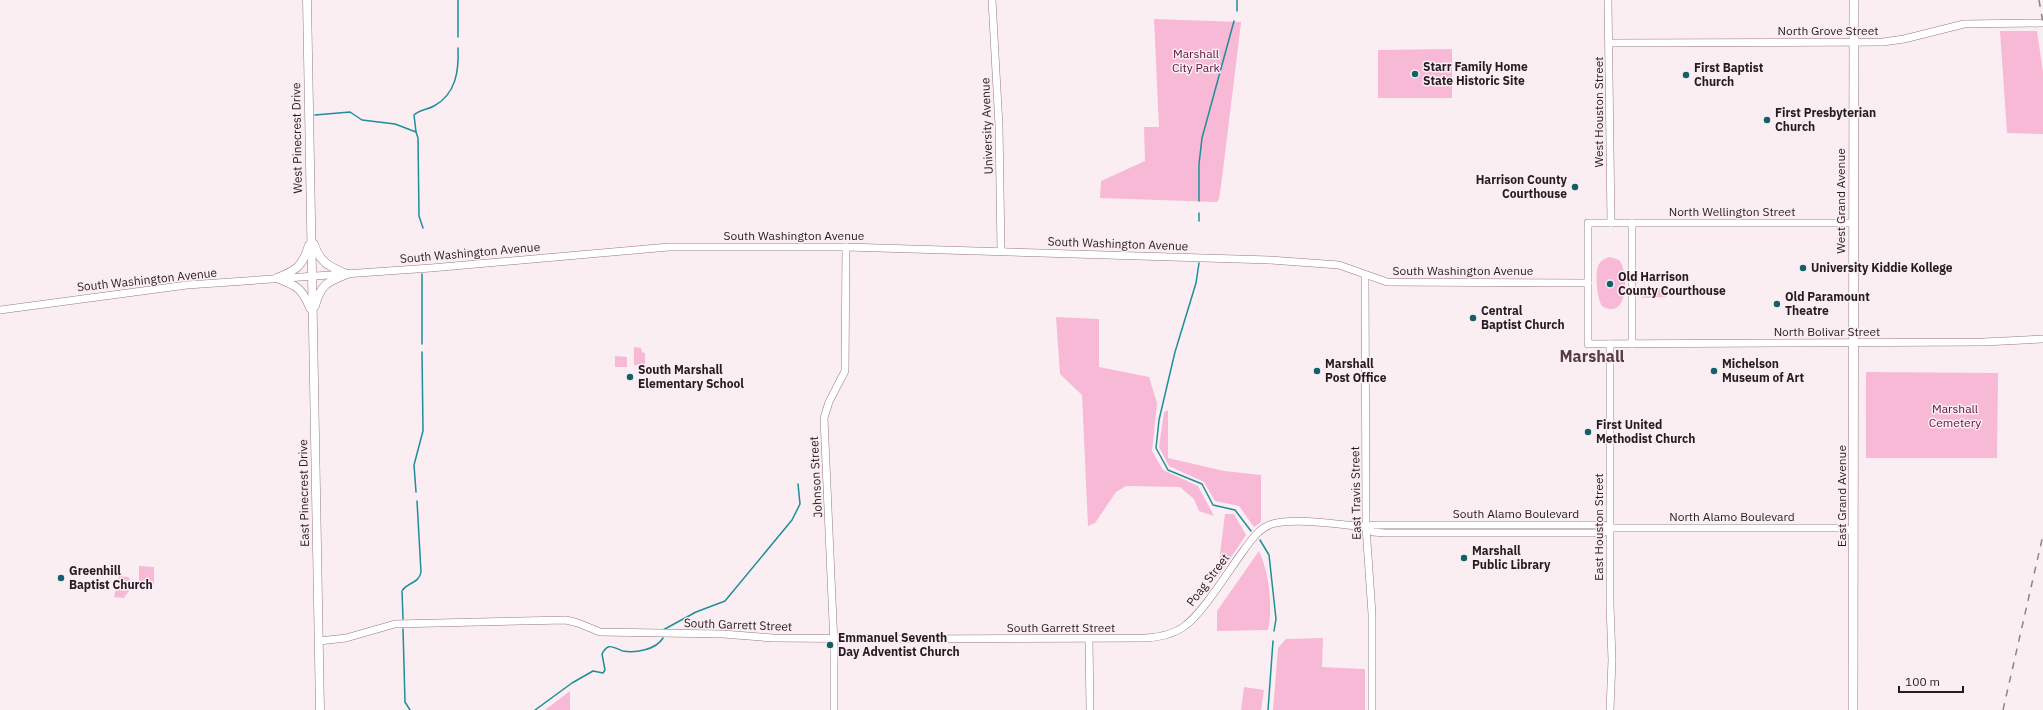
<svg xmlns="http://www.w3.org/2000/svg" width="2043" height="710" font-family="'IBM Plex Sans',sans-serif">
<style>
.green{fill:#f7b9d5}
.lines{fill:none;stroke-linecap:round;stroke-linejoin:round}
.stream{stroke:#1e8e99;stroke-width:1.5}
.secondary-casing{stroke:#957986;stroke-width:8}
.primary-casing{stroke:#957986;stroke-width:9}
.highway-casing{stroke:#957986;stroke-width:10}
.secondary{stroke:#fff;stroke-width:7}
.primary{stroke:#fff;stroke-width:8}
.highway{stroke:#fff;stroke-width:9}
.rail{stroke:#8f8388;stroke-width:1.5;stroke-dasharray:7 7;stroke-linecap:butt}
.poi-dot{fill:#116268;stroke:#fbeef3;stroke-width:1.5}
.labels{text-anchor:middle;stroke-width:3;stroke-linejoin:round;paint-order:stroke}
.street-label{font-size:12px;fill:#261b20;stroke:#fbeef3}
.park-label{font-size:12px;fill:#5f0f3f;stroke:#fbeef3}
.poi-label{font-size:12px;font-weight:bold;fill:#261b20;stroke:#fbeef3;text-anchor:start}
.district-label{font-size:16px;font-weight:bold;fill:#553c47;stroke:#fbeef3}
</style>
<rect width="100%" height="100%" fill="#fbeef3"/>
<g class="green">
<polygon points="1154,19 1241,22 1241,23 1222,178 1219,199 1217,202 1100,198 1101,181 1145,161 1144,127 1159,127"/>
<polygon points="2000,31 2037,31 2043,72 2043,134 2007,133"/>
<polygon points="1452,49 1452,98 1378,98 1378,50"/>
<path d="M1610,257L1619,260C1629,271 1629,322 1602,306C1597,299 1595,274 1598,266C1600,261 1605,258 1610,257Z"/>
<polygon points="1666,288 1666,297 1642,298 1642,288"/>
<polygon points="1056,317 1099,319 1099,367 1149,377 1157,403 1152,451 1163,470 1198,486 1214,516 1199,511 1194,499 1180,487 1126,486 1116,492 1095,523 1088,526 1082,395 1060,374"/>
<polygon points="634,347 641,348 642,352 645,353 645,364 634,365"/>
<polygon points="615,356 627,357 627,367 615,367"/>
<polygon points="1866,372 1998,373 1997,458 1866,458"/>
<polygon points="1168,410 1168,458 1224,471 1261,475 1261,522 1254,527 1239,506 1215,501 1204,482 1169,466 1159,447 1164,412"/>
<polygon points="1225,514 1234,514 1246,535 1217,578"/>
<path d="M1259,551C1269,573 1273,605 1268,630L1217,631V611Z"/>
<polygon points="139,566 154,567 154,585 139,587"/>
<polygon points="119,576 128,577 130,580 130,589 124,598 114,597"/>
<polygon points="1323,638 1322,667 1365,669 1365,710 1273,710 1278,648 1286,639"/>
<polygon points="1244,687 1264,690 1261,710 1241,710"/>
<polygon points="570,691 570,710 545,710"/>
</g>
<g class="lines">
<g class="stream">
<polyline points="1237,11 1237,0"/>
<polyline points="458,37 458,0"/>
<polyline points="315,115 350,112 362,120 395,124 416,132 418,138 419,216 423,228"/>
<path d="M416,132L414,115C420,109 427,110 434,106C456,94 459,71 458,48"/>
<polyline points="1199,201 1199,164 1202,138 1234,21"/>
<polyline points="1199,213 1199,221"/>
<polyline points="1199,263 1196,283 1175,352 1159,420 1156,448 1168,470 1202,484 1213,505 1235,510 1251,531"/>
<polyline points="422,274 422,344"/>
<polyline points="416,492 414,465 423,431 422,352"/>
<polyline points="1260,540 1269,555 1276,619 1274,631"/>
<path d="M403,619L402,591C407,582 419,584 421,572L417,501"/>
<polyline points="403,629 405,702 410,710"/>
<polyline points="663,630 696,612 725,601 792,520 800,504 798,484"/>
<path d="M535,710L572,683L593,671L603,673L605,670L602,654C603,652 606,648 608,647C612,645 619,650 623,651C635,653 656,650 663,638"/>
<polyline points="1268,710 1273,641"/>
</g>
<defs>
<g id="secondary">
<polyline points="992,0 999,126 1001,251"/>
<polyline points="1608,0 1611,223"/>
<polyline points="1610,43 1883,42 1904,39 1964,24 2043,23"/>
<polyline points="1632,223 1632,344"/>
<polyline points="1854,223 1588,223 1588,344 1984,342 2043,339"/>
<polyline points="1365,275 1366,527 1372,614 1372,710"/>
<polyline points="0,310 187,285 431,268 669,247 846,247 1270,260 1339,265 1387,282 1588,283"/>
<polyline points="1366,527 1373,532 1385,533 1603,533 1610,528"/>
<polyline points="1089,639 1090,710"/>
<path d="M319,641L346,638L395,624L566,620L578,623L600,632L723,634L773,638L907,639L1146,638C1160,637 1175,634 1186,625C1204,611 1229,570 1244,550C1252,539 1259,528 1272,524C1293,517 1343,525 1366,527L1373,525H1603L1610,528H1842L1853,531"/>
<polyline points="834,710 834,645 824,418 829,402 845,371 846,247"/>
<polyline points="1610,710 1612,660 1610,605 1610,344"/>
</g>
<g id="primary">
<polyline points="307,0 320,710"/>
<path d="M314,244C320,263 330,267 347,274"/>
<path d="M277,278C297,270 302,267 309,245"/>
<path d="M277,278C297,286 302,288 310,308"/>
<path d="M315,306C321,284 327,282 347,274"/>
</g>
<polyline id="highway" points="1853,710 1854,0"/>
</defs>
<use href="#secondary" class="secondary-casing"/>
<use href="#primary" class="primary-casing"/>
<use href="#highway" class="highway-casing"/>
<use href="#secondary" class="secondary"/>
<use href="#primary" class="primary"/>
<use href="#highway" class="highway"/>
<g class="rail">
<polyline points="2039,0 2043,23"/>
<polyline points="2003,710 2043,535"/>
</g>
</g>
<g class="poi-dot">
<circle cx="1415" cy="74" r="4"/>
<circle cx="1686" cy="75" r="4"/>
<circle cx="1767" cy="120" r="4"/>
<circle cx="1575" cy="187" r="4"/>
<circle cx="1803" cy="268" r="4"/>
<circle cx="1610" cy="284" r="4"/>
<circle cx="1777" cy="304" r="4"/>
<circle cx="1473" cy="318" r="4"/>
<circle cx="1317" cy="371" r="4"/>
<circle cx="1714" cy="371" r="4"/>
<circle cx="630" cy="377" r="4"/>
<circle cx="1588" cy="432" r="4"/>
<circle cx="1464" cy="558" r="4"/>
<circle cx="61" cy="578" r="4"/>
<circle cx="830" cy="645" r="4"/>
</g>
<g class="labels">
<g class="street-label">
<text x="1828" y="35">North Grove Street</text>
<text transform="translate(1599 112) rotate(-90)" y="4">West Houston Street</text>
<text transform="translate(987 126) rotate(-92)" y="4">University Avenue</text>
<text transform="translate(297 138) rotate(-91)" y="4">West Pinecrest Drive</text>
<text transform="translate(1841 201) rotate(-90)" y="4">West Grand Avenue</text>
<text x="1732" y="216">North Wellington Street</text>
<text x="794" y="240">South Washington Avenue</text>
<text transform="translate(1118 244) rotate(2)" y="4">South Washington Avenue</text>
<text transform="translate(470 253) rotate(-5)" y="4">South Washington Avenue</text>
<text x="1463" y="275">South Washington Avenue</text>
<text transform="translate(147 280) rotate(-6)" y="4">South Washington Avenue</text>
<text x="1827" y="336">North Bolivar Street</text>
<text transform="translate(816 477) rotate(-93)" y="4">Johnson Street</text>
<text transform="translate(304 493) rotate(-91)" y="4">East Pinecrest Drive</text>
<text transform="translate(1356 493) rotate(-91)" y="4">East Travis Street</text>
<text transform="translate(1842 496) rotate(-90)" y="4">East Grand Avenue</text>
<text x="1516" y="518">South Alamo Boulevard</text>
<text x="1732" y="521">North Alamo Boulevard</text>
<text transform="translate(1599 527) rotate(-90)" y="4">East Houston Street</text>
<text transform="translate(1208 580) rotate(-53)" y="4">Poag Street</text>
<text transform="translate(738 625) rotate(2)" y="4">South Garrett Street</text>
<text x="1061" y="632">South Garrett Street</text>
</g>
<g class="park-label">
<text x="1196" y="58">Marshall<tspan x="1196" dy="14">City Park</tspan></text>
<text x="1955" y="413">Marshall<tspan x="1955" dy="14">Cemetery</tspan></text>
</g>
<g class="poi-label">
<text x="1423" y="71">Starr Family Home<tspan x="1423" dy="14">State Historic Site</tspan></text>
<text x="1694" y="72">First Baptist<tspan x="1694" dy="14">Church</tspan></text>
<text x="1775" y="117">First Presbyterian<tspan x="1775" dy="14">Church</tspan></text>
<text x="1567" y="184" text-anchor="end">Harrison County<tspan x="1567" dy="14">Courthouse</tspan></text>
<text x="1811" y="272">University Kiddie Kollege</text>
<text x="1618" y="281">Old Harrison<tspan x="1618" dy="14">County Courthouse</tspan></text>
<text x="1785" y="301">Old Paramount<tspan x="1785" dy="14">Theatre</tspan></text>
<text x="1481" y="315">Central<tspan x="1481" dy="14">Baptist Church</tspan></text>
<text x="1325" y="368">Marshall<tspan x="1325" dy="14">Post Office</tspan></text>
<text x="1722" y="368">Michelson<tspan x="1722" dy="14">Museum of Art</tspan></text>
<text x="638" y="374">South Marshall<tspan x="638" dy="14">Elementary School</tspan></text>
<text x="1596" y="429">First United<tspan x="1596" dy="14">Methodist Church</tspan></text>
<text x="1472" y="555">Marshall<tspan x="1472" dy="14">Public Library</tspan></text>
<text x="69" y="575">Greenhill<tspan x="69" dy="14">Baptist Church</tspan></text>
<text x="838" y="642">Emmanuel Seventh<tspan x="838" dy="14">Day Adventist Church</tspan></text>
</g>
<g class="district-label">
<text x="1592" y="362">Marshall</text>
</g>
</g>
<path d="M1899 686v6h64v-6" fill="none" stroke="#261b20" stroke-width="2"/>
<text x="1905" y="686" font-size="12" fill="#261b20" stroke="#fbeef3" stroke-width="3" paint-order="stroke">100 m</text>
</svg>
